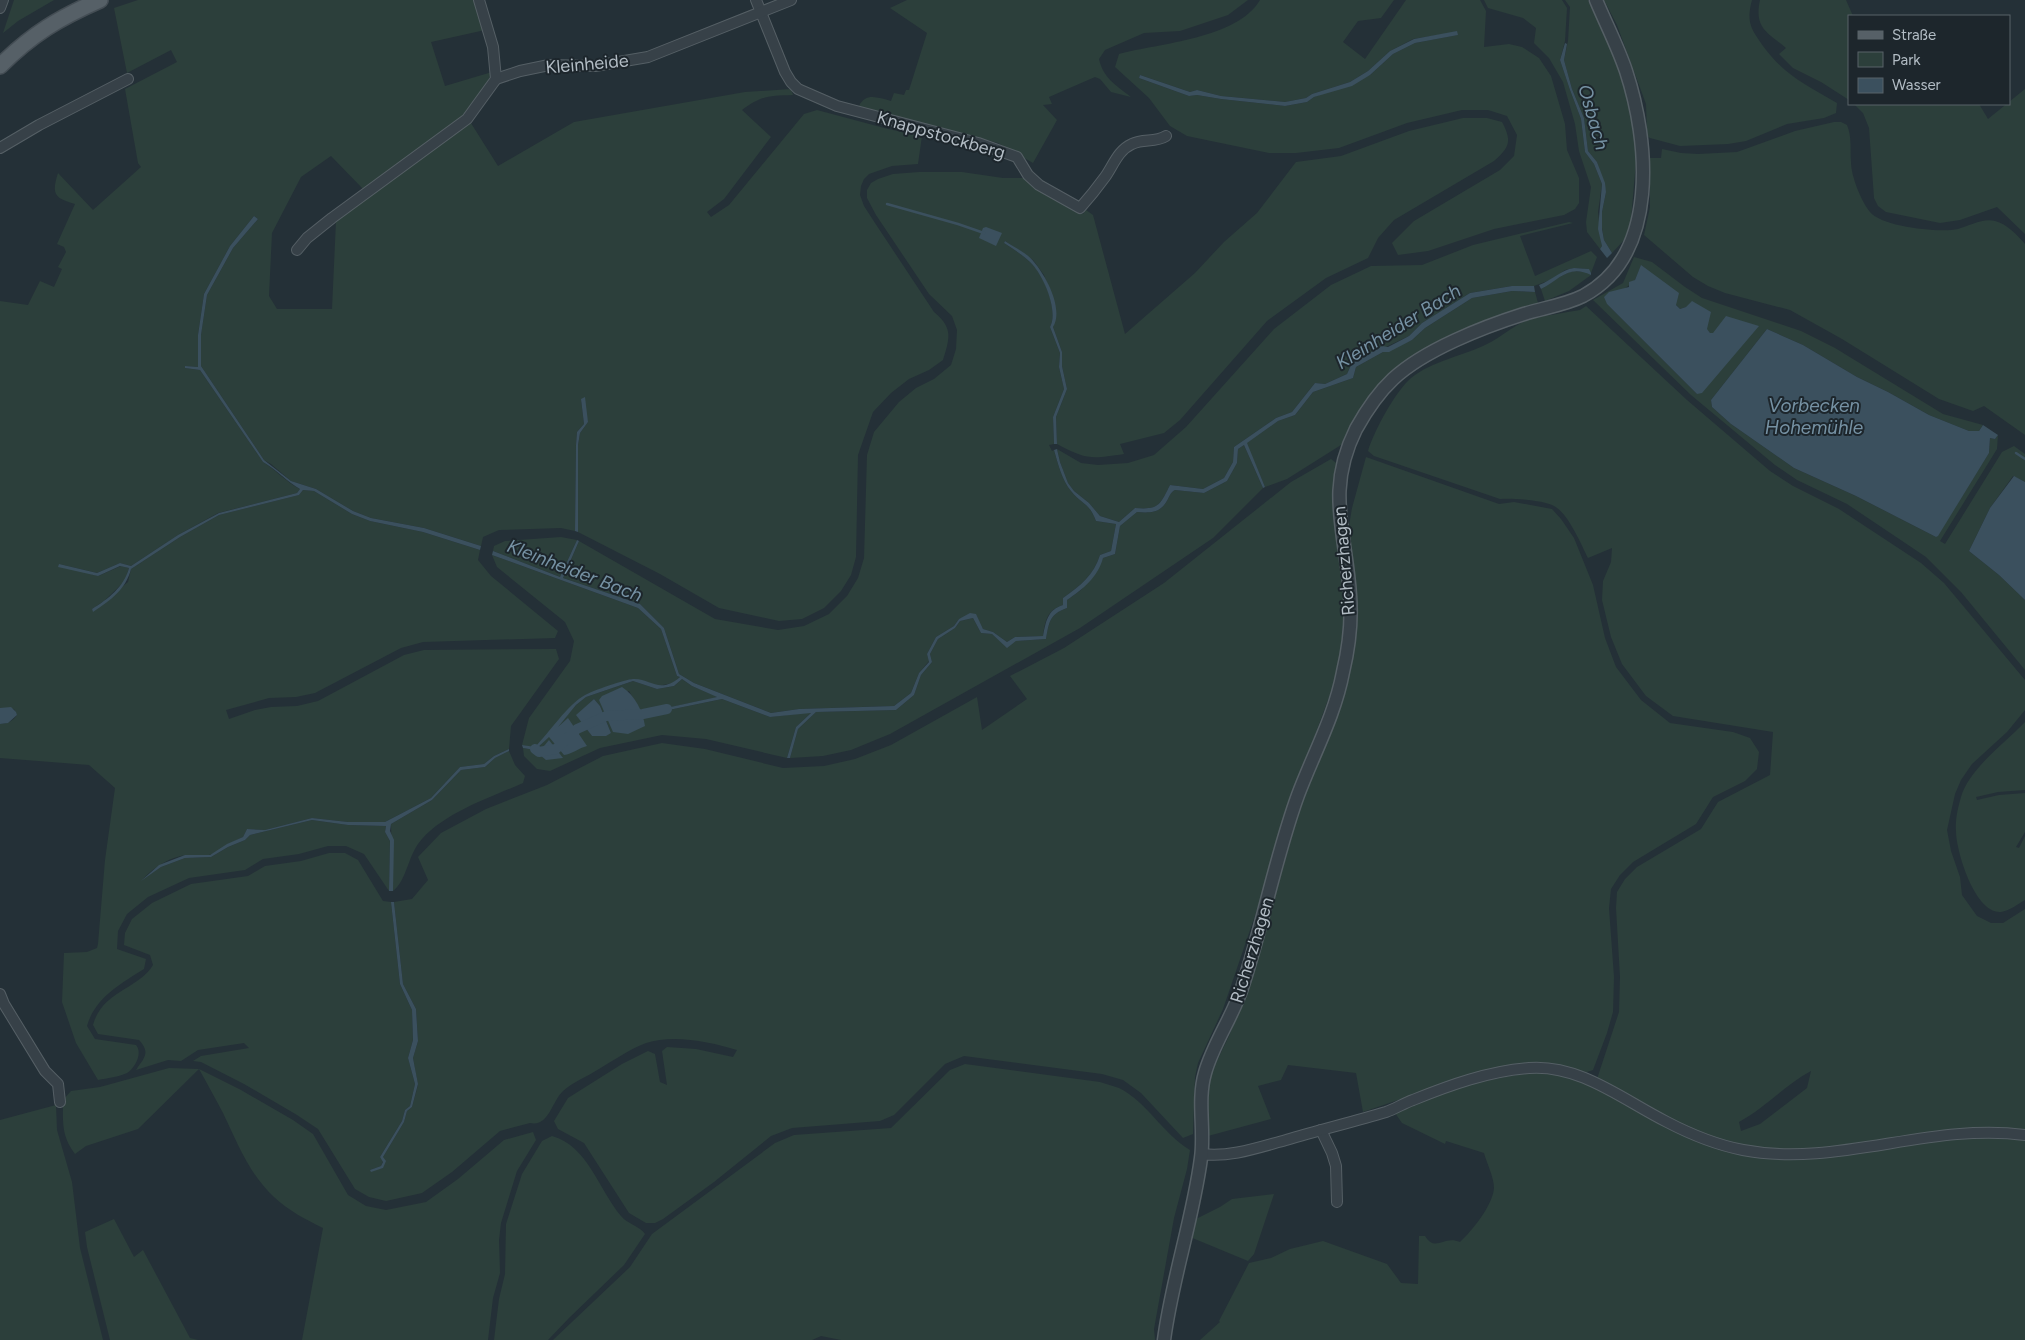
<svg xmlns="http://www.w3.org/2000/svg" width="2025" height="1340" font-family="Figtree,sans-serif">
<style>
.green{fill:#2c3f3b;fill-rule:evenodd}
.water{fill:#3b505e}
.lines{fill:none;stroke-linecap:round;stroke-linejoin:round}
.stream{stroke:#3b505e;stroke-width:2.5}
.canal{stroke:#3b505e;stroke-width:10}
.minor-casing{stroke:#555f65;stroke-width:12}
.tertiary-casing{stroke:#555f65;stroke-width:15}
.primary-casing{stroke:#444d54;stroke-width:18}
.minor{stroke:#374148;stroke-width:10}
.tertiary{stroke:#374148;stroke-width:12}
.primary{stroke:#566067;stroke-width:15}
.labels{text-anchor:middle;stroke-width:4;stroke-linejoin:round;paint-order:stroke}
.street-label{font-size:18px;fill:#b2bcc4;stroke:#1d262c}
.water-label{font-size:19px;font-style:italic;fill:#7692a4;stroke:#1d262c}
</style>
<rect width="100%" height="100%" fill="#243037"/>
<g class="green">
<polygon points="14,0 54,0 18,21 3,33"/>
<path d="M138,0H475L485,30L431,42L445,86L492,72L486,85L460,119L364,190L331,156L301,177L272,233L269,296L277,309H332L336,221L469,120L498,166L574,122L745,92L791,89L793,95C769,96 762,95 742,110L771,137L724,199L707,212L711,217L729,205L804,114L817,110L888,129L922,136L918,164L892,166L869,174L864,179L861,186L860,195L864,206L875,223L934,312C953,328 950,337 943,360L929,370L909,379L891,393L873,412L858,455L856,557L851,575L841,591L824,608L802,619L779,621L719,608L660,574L578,532V445L580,433L588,422L581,399L584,424L577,432L576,445L575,531L561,528L499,530L483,537L481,546L424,528L371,518L353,511L316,489L291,481L271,464L264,460L201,366V335L207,295L233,248L258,219L254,216L230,246L204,294L198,335V367L185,366V368L200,370L263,462C276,470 286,482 300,489L297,493L218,513L178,535L131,566L120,563L97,573L59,564L98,576L121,566L129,568L125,581L104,601L92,609L93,611L128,582L131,569L180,537L219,515L299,495L303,490L314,491L352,514L370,521L423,532L480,550L478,560L491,576L558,631L555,638L423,642L401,648L315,693L296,697L269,698L226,710L229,719L255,710L271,707L297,706L318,701L404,655L424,650L556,649L559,659L511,726L509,749L494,756L484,764L460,767L431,798L385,822H348L312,818L265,830L247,829L243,837C232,842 222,849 212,854C205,857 195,855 188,855C171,856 154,867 143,879L161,867L185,858L211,857L228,847L245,840L250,835L312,820L348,825L386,826L385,832L390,841L389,891L364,854L346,846H328L299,854L263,859L245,870L189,878L148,897L127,914L118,931L117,949L146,959L144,969C120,984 95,998 87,1026L95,1039L136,1045C143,1053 135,1068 127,1073C119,1077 107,1078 98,1080L76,1043L62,1002L64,953L87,952L97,948L98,944L105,860L115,788L89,765L0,758V724C7,724 13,721 17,715L14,709L0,708V301L28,305L40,281L54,287L62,269L58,267L66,252L64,247L57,244L75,204C55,198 51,195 58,173L93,210L141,167L138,163L125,89L177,62L171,50L127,73L114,8Z"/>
<path d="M907,0H1248L1228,15L1180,31L1144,33L1105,50L1099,59C1103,78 1116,85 1131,97L1111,92L1100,79L1095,77L1049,97L1052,104L1043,105L1057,120L1033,163L998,143L859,106C866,92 878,98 891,101L894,93L904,95L906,90H909L927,33L890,8Z"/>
<path d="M1260,0H1394L1381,18L1358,21L1343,42L1365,59L1406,0H1480L1486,11L1484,47L1509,44L1522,47L1539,58L1551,76L1565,124L1567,150L1579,178V203L1575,209L1564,215L1494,229L1428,251L1398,255L1392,243L1414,221L1500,170L1514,156L1517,135L1507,116L1488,110H1462L1407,123L1339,148L1296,153H1269L1187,136L1170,126L1149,98L1115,67L1119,54C1160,43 1237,39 1260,0ZM1457,32V35L1415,43L1393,54L1370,75L1314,97L1307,102L1285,106L1221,99L1197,95L1189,96L1139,78L1140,75L1190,92L1197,90L1221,96L1285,102L1306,98L1312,94L1350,82L1368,71L1390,51L1413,39Z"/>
<polygon points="1484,0 1562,0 1567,8 1565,41 1560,60 1570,90 1581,119 1585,152 1594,164 1602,184 1598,212 1602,246 1600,249 1587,232 1586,222 1591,187 1579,151 1575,124 1563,82 1549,58 1534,43 1536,28 1523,18 1488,8"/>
<polygon points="1565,0 1588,0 1614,57 1626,92 1634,132 1636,161 1631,220 1625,239 1612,253 1604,240 1602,228 1602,212 1606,192 1597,162 1588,151 1584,118 1572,89 1564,60 1568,41 1570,7"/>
<path d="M1604,0H1752C1746,22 1751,29 1763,46C1785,76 1806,85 1837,103L1836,113L1824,118L1787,124L1746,141L1728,144L1680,146L1650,138L1647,136V132L1646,104L1617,25Z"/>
<path d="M1760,0H1846L1853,16H1849V100L1821,82L1793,68L1779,54L1786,48C1767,32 1754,28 1760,0Z"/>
<polygon points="2025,89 2025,234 1997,207 1960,220 1940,223 1886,212 1878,206 1874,198 1869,128 1863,113 1854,104 1979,104 1988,119"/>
<path d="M1463,118H1487L1502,122C1512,141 1510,147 1494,161L1394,220L1378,238L1368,258L1326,278L1267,321L1180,420L1164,433L1120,444L1124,454C1091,459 1087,460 1057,444L1056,417L1067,389L1062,366V352L1053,327L1055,304L1044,275L1033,260L1005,241L1004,243C1013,249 1023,255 1030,262C1044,274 1059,311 1050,327L1060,353L1059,367L1064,389L1053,417L1054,444L1049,445L1052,451L1054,450C1058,464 1062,480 1071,491C1082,505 1089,502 1096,521L1116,524L1111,551L1100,555C1094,575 1080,586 1063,598V605C1047,610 1045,621 1043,636L1015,637L1007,642L993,632L983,629L975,614L959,619L954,626L936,637L927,654L929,661L919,673L911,693L894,706L799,709L771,713L694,683L679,674L664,628L640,604L563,578L579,541L715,619L778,630L804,626L829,614L847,596L858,578L864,558L867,455L874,432L899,402L916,388L934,379L951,365L956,349L957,330L952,316L929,294L876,215L867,198V190L871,183L878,179L893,174L919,172H962L1003,178H1024C1043,196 1060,203 1083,214L1086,210L1093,215L1125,334L1195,273L1224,242L1257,213L1296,162L1341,156L1409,131Z"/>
<path d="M1834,122H1841L1847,125C1852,137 1850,149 1851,162C1851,176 1861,201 1870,212C1882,227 1940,233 1958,229C1969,226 1983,218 1995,221C2007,224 2017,235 2025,244V435L1984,406L1973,411L1939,399L1842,339L1790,310L1725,293L1708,286L1693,277L1644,235L1650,207V158H1661L1662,149L1681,153L1698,154L1737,152L1795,131Z"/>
<path d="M1569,222L1573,223L1520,236L1535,276L1591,251L1597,257L1591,273L1588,269L1574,268L1565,270L1553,279L1534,286H1512L1470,293L1422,323L1409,336L1352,363L1347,374L1325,384L1315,383L1292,412L1276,418L1234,447L1233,462L1224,478L1203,489L1170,485C1160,505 1159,510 1135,508L1119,522L1100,516L1089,503L1074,491L1068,483L1060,462L1057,449L1081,463L1098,465L1128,463L1154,455L1186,427L1274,329L1331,285L1371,266L1422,265L1473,245Z"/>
<path d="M1634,257L1652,262L1685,287L1702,298L1801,331L1835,348L1943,414L1983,425L1979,431H1969L1929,415L1888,392L1857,377L1803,345L1767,329L1711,400L1712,407L1731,424L1794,468L1856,496L1936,537L1989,453L1990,438L1995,439L1998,435L1997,449L1940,541L1945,544L2002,452L2014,446L2025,454V482L2013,476L1990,508L1969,551L1999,575L2025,600V670L1961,592L1926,557L1847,504L1797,480L1775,465L1691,395L1593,300L1623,283ZM1641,266L1680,309L1686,307L1710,333H1712L1697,394L1607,304L1635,280Z"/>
<path d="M1574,271L1586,272L1591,275L1569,291L1545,301L1541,289C1552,283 1562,273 1574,271Z"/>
<polygon points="1512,291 1535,292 1538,303 1468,327 1427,348 1341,445 1287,479 1265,487 1246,443 1278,421 1295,415 1313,392 1353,378 1356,367 1383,352 1412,340 1425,328 1472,298"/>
<path d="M1586,306L1687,400L1770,471L1793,486L1839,509L1921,563L1944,583L2025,680V710L2007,732L1972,764L1961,780L1955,794L1947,830L1951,851L1960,877L1962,895L1977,916L1991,923H2003L2025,909V1130C1995,1130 1964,1128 1934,1132C1865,1140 1800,1160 1730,1143C1683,1132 1640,1102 1597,1079L1619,1012L1620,977L1616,908L1617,892L1625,879L1637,867L1701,829L1718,802L1770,775L1773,732L1673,716L1646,696L1622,664L1611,637L1602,600L1603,581L1611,562L1612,548L1588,558C1581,544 1568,513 1554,506C1543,500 1512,498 1500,499L1374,456L1368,451C1374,431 1395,392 1411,378C1432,361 1463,356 1487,344C1502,337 1516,323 1531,319C1547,315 1564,313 1580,310ZM1811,1071L1807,1088L1760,1124L1741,1131L1739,1122C1765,1108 1785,1085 1811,1071Z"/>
<path d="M1244,445L1263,488L1213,538L1080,628L890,734L851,750L823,756L790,758L798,729L816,712L896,710L914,695L921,675L932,662L930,654L938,639L955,628L960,621L973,618L981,633L992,634L1007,647L1016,641L1046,639C1049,623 1049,614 1067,608V600L1081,590L1103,558L1115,554L1120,526L1137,512C1151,513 1161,513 1168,499C1170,495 1171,492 1175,490L1204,493L1227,481L1237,463L1238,449Z"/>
<path d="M1366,457L1499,504L1514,502L1552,509L1561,519L1574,538L1593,585L1605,638L1616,667L1641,700L1670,723L1733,732L1750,738L1759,752L1757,769L1745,781L1713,797L1696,824L1633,862L1620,875L1611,889L1609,908L1614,977L1613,1012L1607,1033L1593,1070L1587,1072C1548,1065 1525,1062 1486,1070L1363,1112L1356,1073L1288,1065L1281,1080L1258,1086L1271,1119L1208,1136V1091L1210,1075L1229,1036L1252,978L1301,804L1335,722L1347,684L1356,624V585L1348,532L1352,508Z"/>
<path d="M1331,459L1339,465L1333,496L1334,519L1345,602L1341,652L1336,678L1285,817L1261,898L1223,1009L1198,1063L1195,1077L1193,1134L1183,1138L1141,1093L1123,1080L1102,1074L964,1056L945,1064L894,1115L880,1121L792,1128L771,1136L714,1182L663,1219L655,1223H646L629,1213L584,1143L558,1129L554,1121L568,1098L622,1064L648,1051L655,1054L660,1082L667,1085L662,1051L667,1047L696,1049L733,1057L737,1050C710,1042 674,1034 646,1043C630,1049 614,1060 599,1069C588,1076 573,1082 563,1091C552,1101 549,1127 530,1123L500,1131L452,1172L422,1193L386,1201L369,1197L355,1189L318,1129L297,1115L244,1084L201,1062L193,1061L201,1056L249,1048L244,1043L198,1050L181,1061L168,1060L136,1070C144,1058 151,1053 139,1040L98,1034L93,1025C102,991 139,989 153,965L150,955L124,945L125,933L132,919L152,903L191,884L248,876L265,866L301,861L329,853H345L358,860L383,901L391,902L400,984L412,1010L413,1040L408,1058L415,1084L410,1106L405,1110L402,1121L380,1157L383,1161L381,1166L370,1170L383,1168V1157L404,1122L407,1111L412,1107L418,1085L413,1058L418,1041L416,1009L403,984L394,902L412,899L428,880L418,857L441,833L486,809L547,785L603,756L662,743L705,749L783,768L824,766L855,759L891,745L977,697L982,730L1027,699L1010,676L1064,648L1164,583L1291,482Z"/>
<polygon points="561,537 577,540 560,577 493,551 494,546 505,541"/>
<polygon points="492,555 638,608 661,629 677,676 680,677 673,683 658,686 633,679 585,695 535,748 522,745 529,718 570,661 574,641 565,622 497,567"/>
<path d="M682,679L692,686L718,697L653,711L654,713L722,699L770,717L812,712L796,727L787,758L706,739L662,735L600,748L550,771L537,769L524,756L523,748L536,750L576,705L586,697L633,681L657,689L674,686ZM629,691L643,715L599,700ZM594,699L600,706L611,733L592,736L577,715Z"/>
<path d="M2025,722V790L1998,792L1976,797L1977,800L1999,795L2025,793V832L2016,847L2019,848L2025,836V900C2018,904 2009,911 2001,912C1975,914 1956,851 1956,831C1955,821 1958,807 1961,797C1969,769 2005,743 2025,722Z"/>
<path d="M509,751L515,765L525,776L523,783C489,798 440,814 418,844C408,858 406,881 393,891L391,824L432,800L461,770L485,767L495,758Z"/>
<path d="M965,1064L1100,1082C1106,1084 1113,1086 1119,1088C1147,1102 1163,1134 1190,1150L1187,1169L1174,1218L1154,1329L1155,1340H841L821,1336L812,1340H553L630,1267L652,1234L775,1143L794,1135L891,1128L950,1070Z"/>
<path d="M169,1068L199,1069L241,1090L293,1120L313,1134L348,1195L366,1206L386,1210L426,1202L458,1179L504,1140L533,1132L536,1140L517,1171L501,1223L499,1240L500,1273L493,1298L488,1340H302L323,1228C305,1219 289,1211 274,1197C249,1174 237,1142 223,1113C215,1098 207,1083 199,1069L138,1129L86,1146L75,1154C61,1136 63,1122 63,1100L71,1091L100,1087Z"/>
<path d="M1537,1072L1557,1074L1582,1081L1641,1112L1772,1157L1798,1158L1936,1139L1980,1137L2025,1139V1340H1200L1220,1322L1219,1321L1249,1263L1271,1258L1290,1249L1323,1241L1387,1264L1401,1283L1418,1284L1419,1236H1425C1436,1253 1443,1235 1460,1242C1472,1231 1493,1205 1494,1188C1494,1177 1487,1164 1484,1153L1446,1141L1445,1144L1402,1123L1395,1113C1439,1091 1488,1078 1537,1072Z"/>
<polygon points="56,1105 57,1130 72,1182 80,1248 103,1340 0,1340 0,1120"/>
<path d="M552,1136C588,1146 599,1190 621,1216C627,1224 640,1226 645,1234L624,1265L569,1318L548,1340H494L499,1299L505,1274L506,1224L522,1174L542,1141Z"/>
<polygon points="1274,1194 1254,1254 1248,1261 1190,1237 1194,1220 1220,1207 1232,1199"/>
<polygon points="114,1219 134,1257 143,1250 190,1338 198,1340 110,1340 87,1247 85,1232"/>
</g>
<g class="water">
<polygon points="1457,31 1458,35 1415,43 1393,54 1370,75 1352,86 1314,97 1307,102 1285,106 1221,99 1197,95 1189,96 1139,78 1140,75 1190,92 1197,90 1221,96 1285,102 1306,98 1312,94 1350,82 1368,71 1390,51 1414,39"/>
<polygon points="1565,43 1567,44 1564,60 1572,89 1584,118 1588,151 1597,162 1605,183 1606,192 1602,212 1602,229 1604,240 1612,253 1607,258 1600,249 1602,246 1598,229 1602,184 1594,164 1585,152 1581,119 1570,90 1560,60"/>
<path d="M254,216L258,219L233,248L207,295L201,335V366L264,460L291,481L316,489L353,511L371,518L424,528L481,546L480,550L423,532L370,521L352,514L314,491L303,490L299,495L219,515L180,537L131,569C126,589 111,600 93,612L92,609C108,599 124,587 129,568L120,566L98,576L58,567L59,564L97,573L120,563L131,566L178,535L219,513L297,493L300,489C287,482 276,469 263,462L200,370L185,368V366L198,367V335L204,294L230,246Z"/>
<polygon points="986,227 1002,233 996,246 979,238 983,228"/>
<path d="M1005,241C1014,247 1027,253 1034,262C1046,276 1064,309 1053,327L1062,352V366L1067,389L1056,417L1057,444H1054L1053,417L1064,389L1059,367L1060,353L1050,327C1059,311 1043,274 1030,262C1023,255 1013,249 1004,243Z"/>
<polygon points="1641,265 1679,293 1676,305 1680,309 1686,307 1692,301 1711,312 1707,329 1710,333 1713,333 1726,316 1759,326 1702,393 1697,394 1607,304 1604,297 1609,292 1629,287 1629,282 1635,280"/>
<path d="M1574,268L1589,269L1591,273V275C1569,264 1560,279 1541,289L1539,285C1552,280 1561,270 1574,268Z"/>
<path d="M1512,286H1534L1535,292L1512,291L1472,298L1425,328L1412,340L1389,352H1383L1356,367L1353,378L1313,392L1295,415L1278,421L1247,443L1265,487L1263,488L1244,445L1238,449L1237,463L1227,481L1204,493L1175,490C1171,492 1170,495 1168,499C1161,513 1151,513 1137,512L1120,526L1115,554L1103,558C1098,577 1083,589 1067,600V608C1049,614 1049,623 1046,639L1016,641L1007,648L992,634L981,633L973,618L960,621L955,628L938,639L930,654L932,662L921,675L914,695L896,710L816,712L798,729L790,758H787L796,727L811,713L770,717L722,699L654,713L652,711L717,697L692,686L682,679L674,686L657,689L633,681L586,697L576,705L558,727L568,718L587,746C579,748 572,754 564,755L549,737L535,750L523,748L522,745L535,747C549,733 568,704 585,695C592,691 626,679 633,679C651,678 659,695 680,677L677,676L661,629L638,608L492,555L493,551L560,577L577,540L579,541L563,578L640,604L664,628L679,674L694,683L771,713L799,709L894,706L911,693L919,673L929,662L927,654L936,637L954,626L959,619L970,613L976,614L983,629L993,632L1007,642L1015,637L1043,636C1046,622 1047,610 1063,605V598C1080,586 1094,575 1100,555L1111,551L1116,524L1096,521C1089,502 1082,505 1071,491C1062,480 1058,464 1054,450L1057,449L1060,462L1068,483L1074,491L1089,503L1100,516L1119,522L1135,508C1159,510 1160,505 1170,485L1203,489L1224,478L1233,462L1234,447L1276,418L1292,412L1315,383L1325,384L1347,374L1352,363L1382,346L1388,347L1409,336L1422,323L1470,293Z"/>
<polygon points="1767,329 1803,345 1857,377 1888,392 1929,415 1969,431 1979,431 1983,425 1998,435 1995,439 1990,438 1989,453 1938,536 1936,537 1856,496 1794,468 1731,424 1712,407 1711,400"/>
<polygon points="585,397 588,422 580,433 578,445 578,532 575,531 576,445 577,432 584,424 581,399"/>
<polygon points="2014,476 2025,482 2025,600 1999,575 1969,551 1990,508"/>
<path d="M622,687C635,695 643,712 645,726L628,734L613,732L599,700L602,696Z"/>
<polygon points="594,699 600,706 611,733 606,736 592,736 576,715"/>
<polygon points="11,707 16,712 17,715 8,723 0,724 0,708"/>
<polygon points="549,740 563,758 546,760 540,755 539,752"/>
<polygon points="509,749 509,751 495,758 485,767 461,770 432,800 391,824 390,831 394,840 393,891 389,891 390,841 385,832 386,826 348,825 312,820 250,835 245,840 228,847 211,857 185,858 161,867 141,881 159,865 185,855 210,855 227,844 243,837 247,829 265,830 312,818 348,822 385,822 431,798 460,767 484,764 494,756"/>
<polygon points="391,902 394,902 403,984 416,1009 418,1041 413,1058 418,1084 412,1107 407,1111 404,1122 383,1157 386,1161 383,1168 371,1172 370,1170 381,1166 383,1162 380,1157 402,1121 405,1110 410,1106 415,1084 408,1058 413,1040 412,1010 400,984"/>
</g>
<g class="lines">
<g class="stream">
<polyline points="887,204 958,224 984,233"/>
<polyline points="2016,453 2025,459"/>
</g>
<polyline class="canal" points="535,749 539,752 556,749 577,729 606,716 643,714 667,709"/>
<defs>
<g id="minor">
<path d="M756,0L785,72L791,82L798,89L837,106L978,143L1017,157L1028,175L1039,185L1080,208C1089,198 1097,188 1105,177C1113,166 1118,150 1132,144C1143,138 1155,143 1166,136"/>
<polyline points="0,8 3,0"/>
<polyline points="496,79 520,71 549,65 595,66 648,57 791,0"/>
<polyline points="0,148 39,125 128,79"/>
<polyline points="297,250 307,238 332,218 467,119 496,79 493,47 479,0"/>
<polyline points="0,994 4,1004 45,1071 58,1084 60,1102"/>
<polyline points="1321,1130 1332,1153 1336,1166 1337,1202"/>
<path d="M1202,1154C1229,1158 1260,1147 1286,1140C1319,1130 1353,1122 1386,1112C1395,1109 1404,1103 1413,1100C1450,1085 1489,1071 1529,1068C1580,1064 1623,1100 1667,1122C1690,1134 1717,1145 1743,1150C1837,1168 1930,1122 2025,1135"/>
</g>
<path id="tertiary" d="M1164,1340C1172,1279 1193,1219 1201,1158C1205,1131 1197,1100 1205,1073C1213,1044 1232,1018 1242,988C1263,925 1275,858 1298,795C1313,755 1335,715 1343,672C1349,647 1352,621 1350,595C1346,532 1325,491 1356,429C1366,411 1378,393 1393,379C1424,350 1483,327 1524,314C1543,308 1565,305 1583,296C1660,255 1649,141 1626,71C1618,47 1606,24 1596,0"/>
<path id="primary" d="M0,66C32,34 59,18 100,0"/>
</defs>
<use href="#minor" class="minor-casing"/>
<use href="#tertiary" class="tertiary-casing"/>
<use href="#primary" class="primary-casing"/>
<use href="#minor" class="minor"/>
<use href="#tertiary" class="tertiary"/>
<use href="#primary" class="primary"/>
</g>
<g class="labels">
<g class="street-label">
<text transform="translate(587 64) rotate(-5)" y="6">Kleinheide</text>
<text transform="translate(941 135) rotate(16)" y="6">Knappstockberg</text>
<text transform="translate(1344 561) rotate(-95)" y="6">Richerzhagen</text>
<text transform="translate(1252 950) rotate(-73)" y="6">Richerzhagen</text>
</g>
<g class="water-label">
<text transform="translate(1594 117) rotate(74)" y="7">Osbach</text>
<text transform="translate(1398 326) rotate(-32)" y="7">Kleinheider Bach</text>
<text x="1814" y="412">Vorbecken<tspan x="1814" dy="22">Hohemühle</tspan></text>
<text transform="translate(575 570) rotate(21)" y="7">Kleinheider Bach</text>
</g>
</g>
<rect x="1848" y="15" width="162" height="90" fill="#1d262c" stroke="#596269"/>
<rect x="1858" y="31" width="25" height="8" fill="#566067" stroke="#596269"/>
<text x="1892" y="40" font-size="15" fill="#b2bcc4">Straße</text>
<rect x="1858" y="52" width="25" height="15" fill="#2c3f3b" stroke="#596269"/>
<text x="1892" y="65" font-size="15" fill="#b2bcc4">Park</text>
<rect x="1858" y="78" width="25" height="15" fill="#3b505e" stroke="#596269"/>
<text x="1892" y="90" font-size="15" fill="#b2bcc4">Wasser</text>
</svg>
